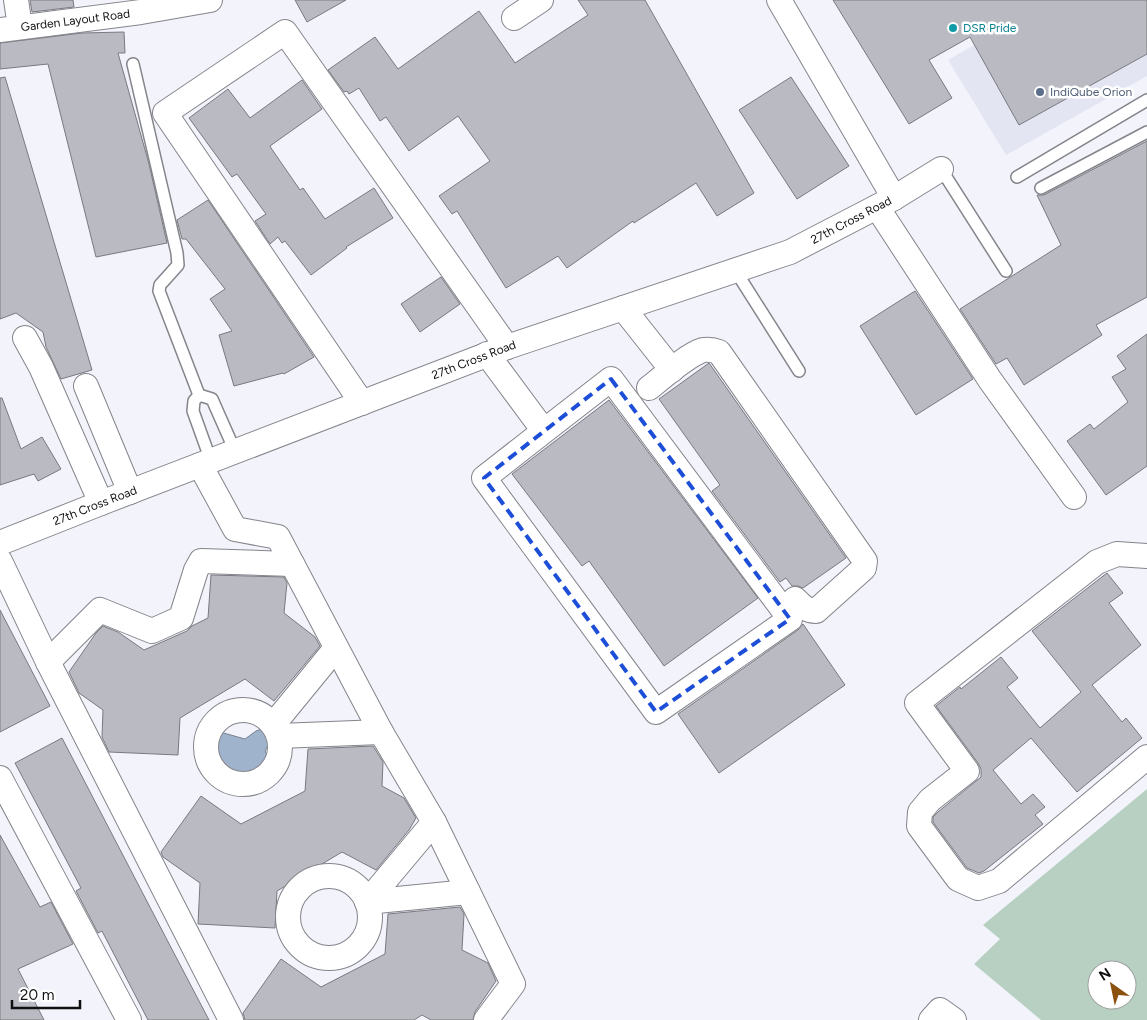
<svg xmlns="http://www.w3.org/2000/svg" width="1147" height="1020" font-family="Figtree,sans-serif">
<style>
.built{fill:#e4e5f3}
.green{fill:#b7d0c1;fill-rule:evenodd}
.water{fill:#a0b3cc;stroke:#758294}
.building{fill:#babbc2;stroke:#797a81}
.lines{fill:none;stroke-linecap:round;stroke-linejoin:round}
.lane-casing{stroke:#84848b;stroke-width:14}
.street-casing{stroke:#84848b;stroke-width:26}
.lane{stroke:#fff;stroke-width:11}
.street{stroke:#fff;stroke-width:24}
.marked{fill:none;stroke:#1d4ed8;stroke-width:4;stroke-dasharray:10 6;stroke-linejoin:round}
.culture-dot{fill:#0f9aa8;stroke:#fff;stroke-width:2}
.service-dot{fill:#5c6f8a;stroke:#fff;stroke-width:2}
.labels{text-anchor:middle;stroke-width:5;stroke-linejoin:round;paint-order:stroke}
.street-label{font-size:12px;fill:#101012;stroke:#fff}
.culture-label{font-size:12px;fill:#0d838f;stroke:#fff;text-anchor:start}
.service-label{font-size:12px;fill:#4e5e75;stroke:#fff;text-anchor:start}
</style>
<rect width="100%" height="100%" fill="#f2f3fb"/>
<polygon class="built" points="1053,0 1147,0 1147,76 1006,155 948,60"/>
<path class="green" d="M1147,789V1020H1041L974,964L1000,939L983,925ZM1097,970H1127V1000H1097Z"/>
<path class="water" d="M265,728L274,736L265,751L273,765C273,767 272,770 271,772C266,778 243,782 236,783L224,762L213,754L212,742L220,732L245,739L256,731Z"/>
<g class="building">
<polygon points="30,0 73,0 74,7 32,12"/>
<polygon points="295,0 346,0 307,22"/>
<polygon points="578,0 645,0 754,193 717,216 696,183 634,223 633,221 567,268 558,256 506,288 457,211 452,214 439,196 490,161 458,116 409,151 386,117 380,121 359,88 349,94 347,91 344,92 328,70 375,37 398,69 479,11 515,63 588,15"/>
<polygon points="833,0 1147,0 1147,54 1019,125 970,37 929,60 952,98 909,124"/>
<polygon points="124,32 125,53 118,53 149,164 167,243 96,257 48,64 0,69 0,43 82,33"/>
<polygon points="5,77 92,370 61,379 46,347 43,332 16,313 0,319 0,78"/>
<polygon points="791,77 849,166 797,199 739,110"/>
<polygon points="302,80 322,109 270,146 271,148 300,190 303,188 325,219 374,188 393,218 346,247 347,248 311,275 285,241 282,243 278,237 270,244 255,221 266,214 237,174 232,177 189,118 228,89 250,118"/>
<polygon points="1147,141 1147,297 1096,325 1102,335 1024,385 1007,358 996,364 960,309 1061,245 1037,195 1044,195"/>
<polygon points="208,200 314,357 284,374 283,373 234,386 219,335 232,331 210,299 225,289 186,239 182,239 177,220"/>
<polygon points="441,277 460,304 420,332 401,304"/>
<polygon points="915,291 973,379 916,415 860,326"/>
<polygon points="1147,334 1147,466 1106,495 1067,441 1090,424 1094,429 1128,402 1112,377 1126,369 1117,356"/>
<polygon points="709,363 846,558 803,588 798,586 792,586 786,578 780,582 712,491 720,485 659,399"/>
<polygon points="0,398 2,398 21,449 42,437 61,469 38,481 34,474 0,485"/>
<polygon points="609,400 758,598 664,666 589,561 582,566 512,474"/>
<polygon points="1107,573 1123,593 1109,603 1141,645 1092,685 1122,722 1126,718 1142,738 1077,792 1031,738 993,770 1021,804 1033,794 1045,807 1035,815 1043,824 984,871 979,873 967,868 933,822 933,817 938,812 981,777 981,769 978,763 936,706 960,687 961,689 1001,657 1018,678 1007,687 1040,728 1081,692 1032,631"/>
<polygon points="211,575 284,577 287,583 284,613 315,637 320,646 274,701 245,679 180,718 178,755 109,752 102,737 103,710 79,693 69,672 96,633 103,626 118,632 144,650 187,631 192,626 208,618"/>
<polygon points="0,610 50,706 0,732"/>
<polygon points="803,624 845,685 719,773 678,714 798,630"/>
<polygon points="62,738 165,936 209,1020 148,1020 102,931 98,933 76,891 81,888 15,763"/>
<polygon points="373,746 383,762 382,786 404,798 416,818 409,830 376,870 342,852 277,891 275,928 198,924 200,883 163,857 161,852 201,796 241,824 305,791 308,749"/>
<polygon points="0,835 40,907 51,902 73,944 18,969 44,1020 0,1020"/>
<polygon points="460,907 464,914 462,950 488,963 496,981 475,1012 473,1020 431,1020 422,1015 414,1020 245,1020 243,1013 281,959 321,987 385,954 388,914"/>
</g>
<g class="lines">
<defs>
<g id="lane">
<polyline points="133,64 177,253 178,265 160,285 159,291 199,395"/>
<polyline points="941,169 1006,271"/>
<polyline points="1017,177 1147,100"/>
<polyline points="1041,188 1147,132"/>
<polyline points="735,270 799,371"/>
<polyline points="199,395 212,399 235,451"/>
<polyline points="199,395 194,401 193,411 211,461"/>
</g>
<g id="street">
<polyline points="16,0 20,27"/>
<polyline points="779,0 894,198"/>
<polyline points="514,18 541,0"/>
<path id="s1" d="M0,30L141,12L210,0"/>
<polyline points="877,207 990,380 1074,497"/>
<polyline points="623,308 672,370"/>
<polyline points="25,338 41,367 101,503"/>
<polyline points="487,354 544,431 484,478 656,712 790,619 611,379 544,431"/>
<polyline points="86,386 130,492"/>
<path d="M649,388C663,377 687,355 703,350C709,349 714,350 719,352L865,561L864,568L816,611C806,611 802,606 795,599"/>
<polyline points="362,403 165,113 285,32 507,347"/>
<polyline points="200,465 235,529 278,537 381,732 434,822 513,984 486,1020"/>
<path id="s2" d="M0,543L101,503L507,347L790,252L894,198L941,169"/>
<polyline points="1147,556 1117,554 1097,562 917,703 967,771 930,800 920,812 919,826 958,879 978,888 999,881 1147,757"/>
<polyline points="0,561 48,662 231,1020"/>
<polyline points="48,662 100,610 152,631 181,618 196,570 201,561 292,564"/>
<circle cx="243" cy="747" r="37"/>
<polyline points="273,725 336,648"/>
<polyline points="279,736 381,732"/>
<polyline points="0,778 129,1020"/>
<circle cx="329" cy="917" r="41"/>
<polyline points="367,902 434,822"/>
<polyline points="367,902 468,892"/>
<polyline points="931,1020 940,1010 954,1020"/>
</g>
</defs>
<use href="#lane" class="lane-casing"/>
<use href="#street" class="street-casing"/>
<use href="#lane" class="lane"/>
<use href="#street" class="street"/>
</g>
<path class="marked" d="M611,379L790,619L656,712L484,478Z"/>
<circle class="culture-dot" cx="953" cy="28" r="5"/>
<circle class="service-dot" cx="1040" cy="92" r="5"/>
<g class="labels">
<g class="street-label">
<text dy="4" stroke="none"><textPath href="#s1" startOffset="76">Garden Layout Road</textPath></text>
<text dy="4" stroke="none"><textPath href="#s2" startOffset="911">27th Cross Road</textPath></text>
<text dy="4" stroke="none"><textPath href="#s2" startOffset="508">27th Cross Road</textPath></text>
<text dy="4" stroke="none"><textPath href="#s2" startOffset="102">27th Cross Road</textPath></text>
</g>
<g class="culture-label">
<text x="963" y="32">DSR Pride</text>
</g>
<g class="service-label">
<text x="1050" y="96">IndiQube Orion</text>
</g>
</g>
<g transform="translate(1112 985) rotate(327)"><circle r="24" fill="#ffffff" stroke="#9f9fa0"/>
<path d="M0-4L9 19L0 12L-9 19Z" fill="#8d510f"/>
<text y="-8" font-size="14" font-weight="bold" text-anchor="middle" fill="#101012">N</text>
</g>
<path d="M12 1000v8h68v-8" fill="none" stroke="#101012" stroke-width="2.5"/>
<text x="20" y="1000" font-size="15" fill="#101012" stroke="#ffffff" stroke-width="4" paint-order="stroke">20 m</text>
</svg>
